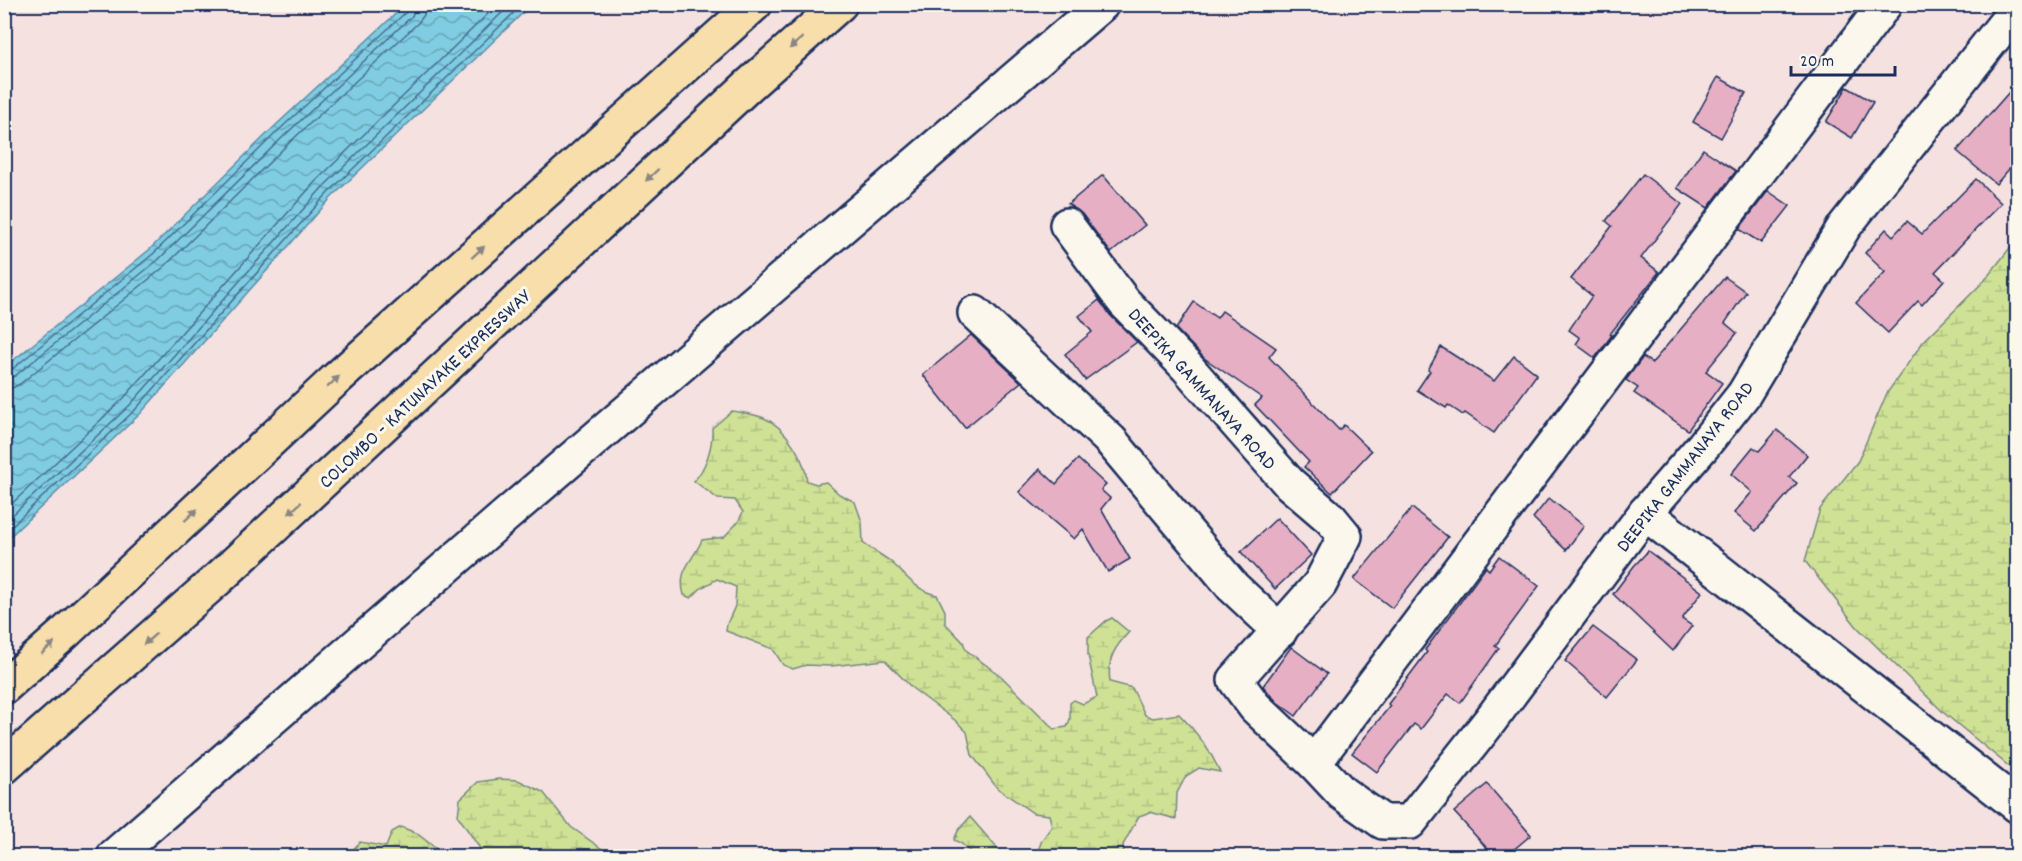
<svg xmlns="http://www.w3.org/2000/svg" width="2022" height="861" font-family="Dekko,sans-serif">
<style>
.wetland{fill:url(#wetland-marsh);stroke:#74887a;stroke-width:1.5}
.water{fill:url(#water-waves);stroke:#588dac;stroke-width:1.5}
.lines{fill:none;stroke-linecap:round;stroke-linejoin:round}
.shore{stroke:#436e92;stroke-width:1.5}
.building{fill:#e6afc4;stroke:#1b2f5e;stroke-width:1.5}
.minor-casing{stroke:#1b2f5e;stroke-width:38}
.highway-casing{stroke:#1b2f5e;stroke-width:38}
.minor{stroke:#fbf7ec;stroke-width:33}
.highway{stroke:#f8deab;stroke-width:33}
.oneway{fill:#8a8684}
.labels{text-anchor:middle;stroke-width:6;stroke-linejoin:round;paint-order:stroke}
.street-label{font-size:20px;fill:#1b2f5e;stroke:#fbf7ec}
</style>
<defs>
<pattern id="wetland-marsh" width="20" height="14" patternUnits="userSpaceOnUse" patternTransform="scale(1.5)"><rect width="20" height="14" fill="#cee195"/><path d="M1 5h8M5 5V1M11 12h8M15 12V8" fill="none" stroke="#b0c183"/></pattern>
<pattern id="water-waves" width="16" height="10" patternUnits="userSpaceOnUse" patternTransform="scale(1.5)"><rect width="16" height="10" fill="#80cce0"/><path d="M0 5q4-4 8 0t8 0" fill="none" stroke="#68a6b9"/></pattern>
</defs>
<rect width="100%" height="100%" fill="#f5e1e0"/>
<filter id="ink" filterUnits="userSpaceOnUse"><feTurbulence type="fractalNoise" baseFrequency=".0167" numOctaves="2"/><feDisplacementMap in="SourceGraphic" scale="12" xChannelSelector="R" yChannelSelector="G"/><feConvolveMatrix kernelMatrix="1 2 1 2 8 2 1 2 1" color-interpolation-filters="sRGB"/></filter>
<g filter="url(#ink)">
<g class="wetland">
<polygon points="2017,239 2017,773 1944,713 1857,627 1805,561 1820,509 1858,461 1887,393 1923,342 1984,281"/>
<path d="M732,411C743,413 754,414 764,418C786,427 805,459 807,481L816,484L826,482L839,494L855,502L862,522L863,543C872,550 882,555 891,562C906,575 916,591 937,595L945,611V623L963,642L966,650L1002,677L1054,729L1067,727L1070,719V703L1074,700L1083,704L1097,697L1088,655V637L1106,621L1112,618L1129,632C1114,648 1107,659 1110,682L1132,688L1145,715L1153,718L1179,714C1197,732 1210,749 1220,772L1199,768L1186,776L1177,793L1176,819L1150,812L1139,816L1123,845L1124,856H1036L1042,840L1052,826L1049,815L1033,813L997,788L972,755L967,732L956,721L912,688L885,660L831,666L806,665L793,669L783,665L773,649L726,631L727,624L735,606L736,587L717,579L701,588L691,598L684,595C677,569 692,563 702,540L724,537L738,522L743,512L735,500L718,499L694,481C706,468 713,446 712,428Z"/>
<polygon points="499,779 518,780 543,792 571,827 612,856 485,856 458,816 460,799 478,782"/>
<polygon points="970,817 1004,856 970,856 971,853 962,844 954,840 958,831"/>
<polygon points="401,827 416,833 446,856 347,856 360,842 386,847 392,832"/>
</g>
<polygon class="water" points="405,5 531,5 331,198 140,414 5,541 5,367 149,250 275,126"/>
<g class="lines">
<g class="shore">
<polyline points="4,372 11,370 153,254 279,130 406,12 409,4"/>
<polyline points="4,379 15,376 158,260 284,136 412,16 416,4"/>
<polyline points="4,388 12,388 20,384 164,267 290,142 418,23 424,15 425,4"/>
<polyline points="4,511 123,399 315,182 498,4"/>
<polyline points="4,523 130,405 322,188 511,4"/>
<polyline points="4,533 135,410 327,194 523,4"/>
</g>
</g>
<g class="building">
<polygon points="1718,77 1746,93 1721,138 1693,122"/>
<polygon points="2018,82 2018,159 1996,184 1957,151"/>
<polygon points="1847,87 1873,102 1852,138 1826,122"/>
<polygon points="1703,149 1736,171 1708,208 1677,188"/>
<polygon points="1643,174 1682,204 1641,258 1659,272 1610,334 1612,335 1595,358 1576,344 1580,338 1569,330 1592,296 1571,279 1612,226 1606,221"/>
<polygon points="1103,175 1145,225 1111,253 1082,214 1068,204"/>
<polygon points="1976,179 2001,203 1935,272 1944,280 1922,305 1918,301 1888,333 1856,303 1885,272 1865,253 1886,229 1893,236 1907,221 1922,234"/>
<polygon points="1768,191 1790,206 1761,243 1739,229"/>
<polygon points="1725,277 1746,292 1725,323 1737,333 1706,371 1722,383 1688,430 1634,393 1638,388 1626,380 1643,357 1652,363"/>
<polygon points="1099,300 1110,315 1137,342 1085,380 1065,354 1092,332 1079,316"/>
<polygon points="1194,302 1217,318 1222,311 1276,348 1269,357 1339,430 1344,425 1371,451 1332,493 1304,467 1309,462 1255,405 1262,398 1204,358 1176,329"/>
<polygon points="971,335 1021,382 965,428 923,375"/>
<polygon points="1441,347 1494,381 1514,356 1537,374 1494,433 1465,413 1463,415 1448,405 1446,408 1417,390 1430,371 1428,370"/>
<polygon points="1777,430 1807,455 1789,477 1797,483 1756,531 1734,513 1752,492 1731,474 1753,447 1759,451"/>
<polygon points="1078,459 1106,485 1101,490 1110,498 1101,509 1130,559 1108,572 1083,529 1074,539 1019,492 1040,469 1056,484"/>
<polygon points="1549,498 1584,526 1566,550 1533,518"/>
<polygon points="1412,508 1448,537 1392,608 1354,579"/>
<polygon points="1277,518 1311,555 1275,589 1241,552"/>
<polygon points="1648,551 1702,592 1682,619 1692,626 1673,651 1613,594 1634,566"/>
<polygon points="1499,556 1539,586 1495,646 1499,648 1460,703 1448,694 1421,729 1414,724 1377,772 1352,753 1390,706 1388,704 1427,652 1425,650 1486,567 1489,570"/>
<polygon points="1593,627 1637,660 1607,697 1565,661"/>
<polygon points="1291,647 1327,674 1296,716 1277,702 1263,686"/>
<polygon points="1487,784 1531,835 1506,856 1494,856 1454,812"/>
</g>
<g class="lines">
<defs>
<g id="minor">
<polyline points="1067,225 1124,302 1187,367 1289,483 1331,519 1345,536 1320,584 1235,680 1255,707 1314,763 1342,793 1383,822 1410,822 1489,722 1645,513 1703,446 1744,394 1844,227 2018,7"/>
<polyline points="975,313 1111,441 1233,587 1280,631"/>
<polyline points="1645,513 2018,806"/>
<polyline points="1314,763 1885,4"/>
<polyline points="114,856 504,517 1102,4"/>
</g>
<g id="highway">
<polyline points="4,687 67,631 334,381 755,4"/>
<polyline points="4,767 220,577 749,85 840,4"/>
</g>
</defs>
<use href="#minor" class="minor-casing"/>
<use href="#highway" class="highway-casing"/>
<use href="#minor" class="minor"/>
<use href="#highway" class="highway"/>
</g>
<defs><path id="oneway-solid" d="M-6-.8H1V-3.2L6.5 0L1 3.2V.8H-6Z" transform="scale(1.5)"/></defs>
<g class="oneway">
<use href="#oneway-solid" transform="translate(796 43) rotate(139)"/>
<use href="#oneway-solid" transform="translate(652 175) rotate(137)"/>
<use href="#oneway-solid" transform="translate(478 252) rotate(-42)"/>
<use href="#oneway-solid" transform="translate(333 382) rotate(-43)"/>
<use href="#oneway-solid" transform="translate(295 508) rotate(137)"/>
<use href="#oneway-solid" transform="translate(191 515) rotate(-43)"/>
<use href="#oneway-solid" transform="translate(150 639) rotate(139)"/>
<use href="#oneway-solid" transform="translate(48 648) rotate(-42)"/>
</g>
</g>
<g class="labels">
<g class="street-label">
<text transform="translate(424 388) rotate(-43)" y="7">COLOMBO - KATUNAYAKE EXPRESSWAY</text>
<text transform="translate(1203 388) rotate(48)" y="7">DEEPIKA GAMMANAYA ROAD</text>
<text transform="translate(1684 466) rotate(-52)" y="7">DEEPIKA GAMMANAYA ROAD</text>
</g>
</g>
<rect width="2022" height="861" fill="none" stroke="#fbf7ec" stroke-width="24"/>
<rect x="12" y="12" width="1998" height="837" fill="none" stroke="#1b2f5e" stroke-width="2" filter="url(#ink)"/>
<path d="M1791 66v9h104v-9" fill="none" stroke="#1b2f5e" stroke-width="3"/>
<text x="1800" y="66" font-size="18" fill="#1b2f5e" stroke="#fbf7ec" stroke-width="4.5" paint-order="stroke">20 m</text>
</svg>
